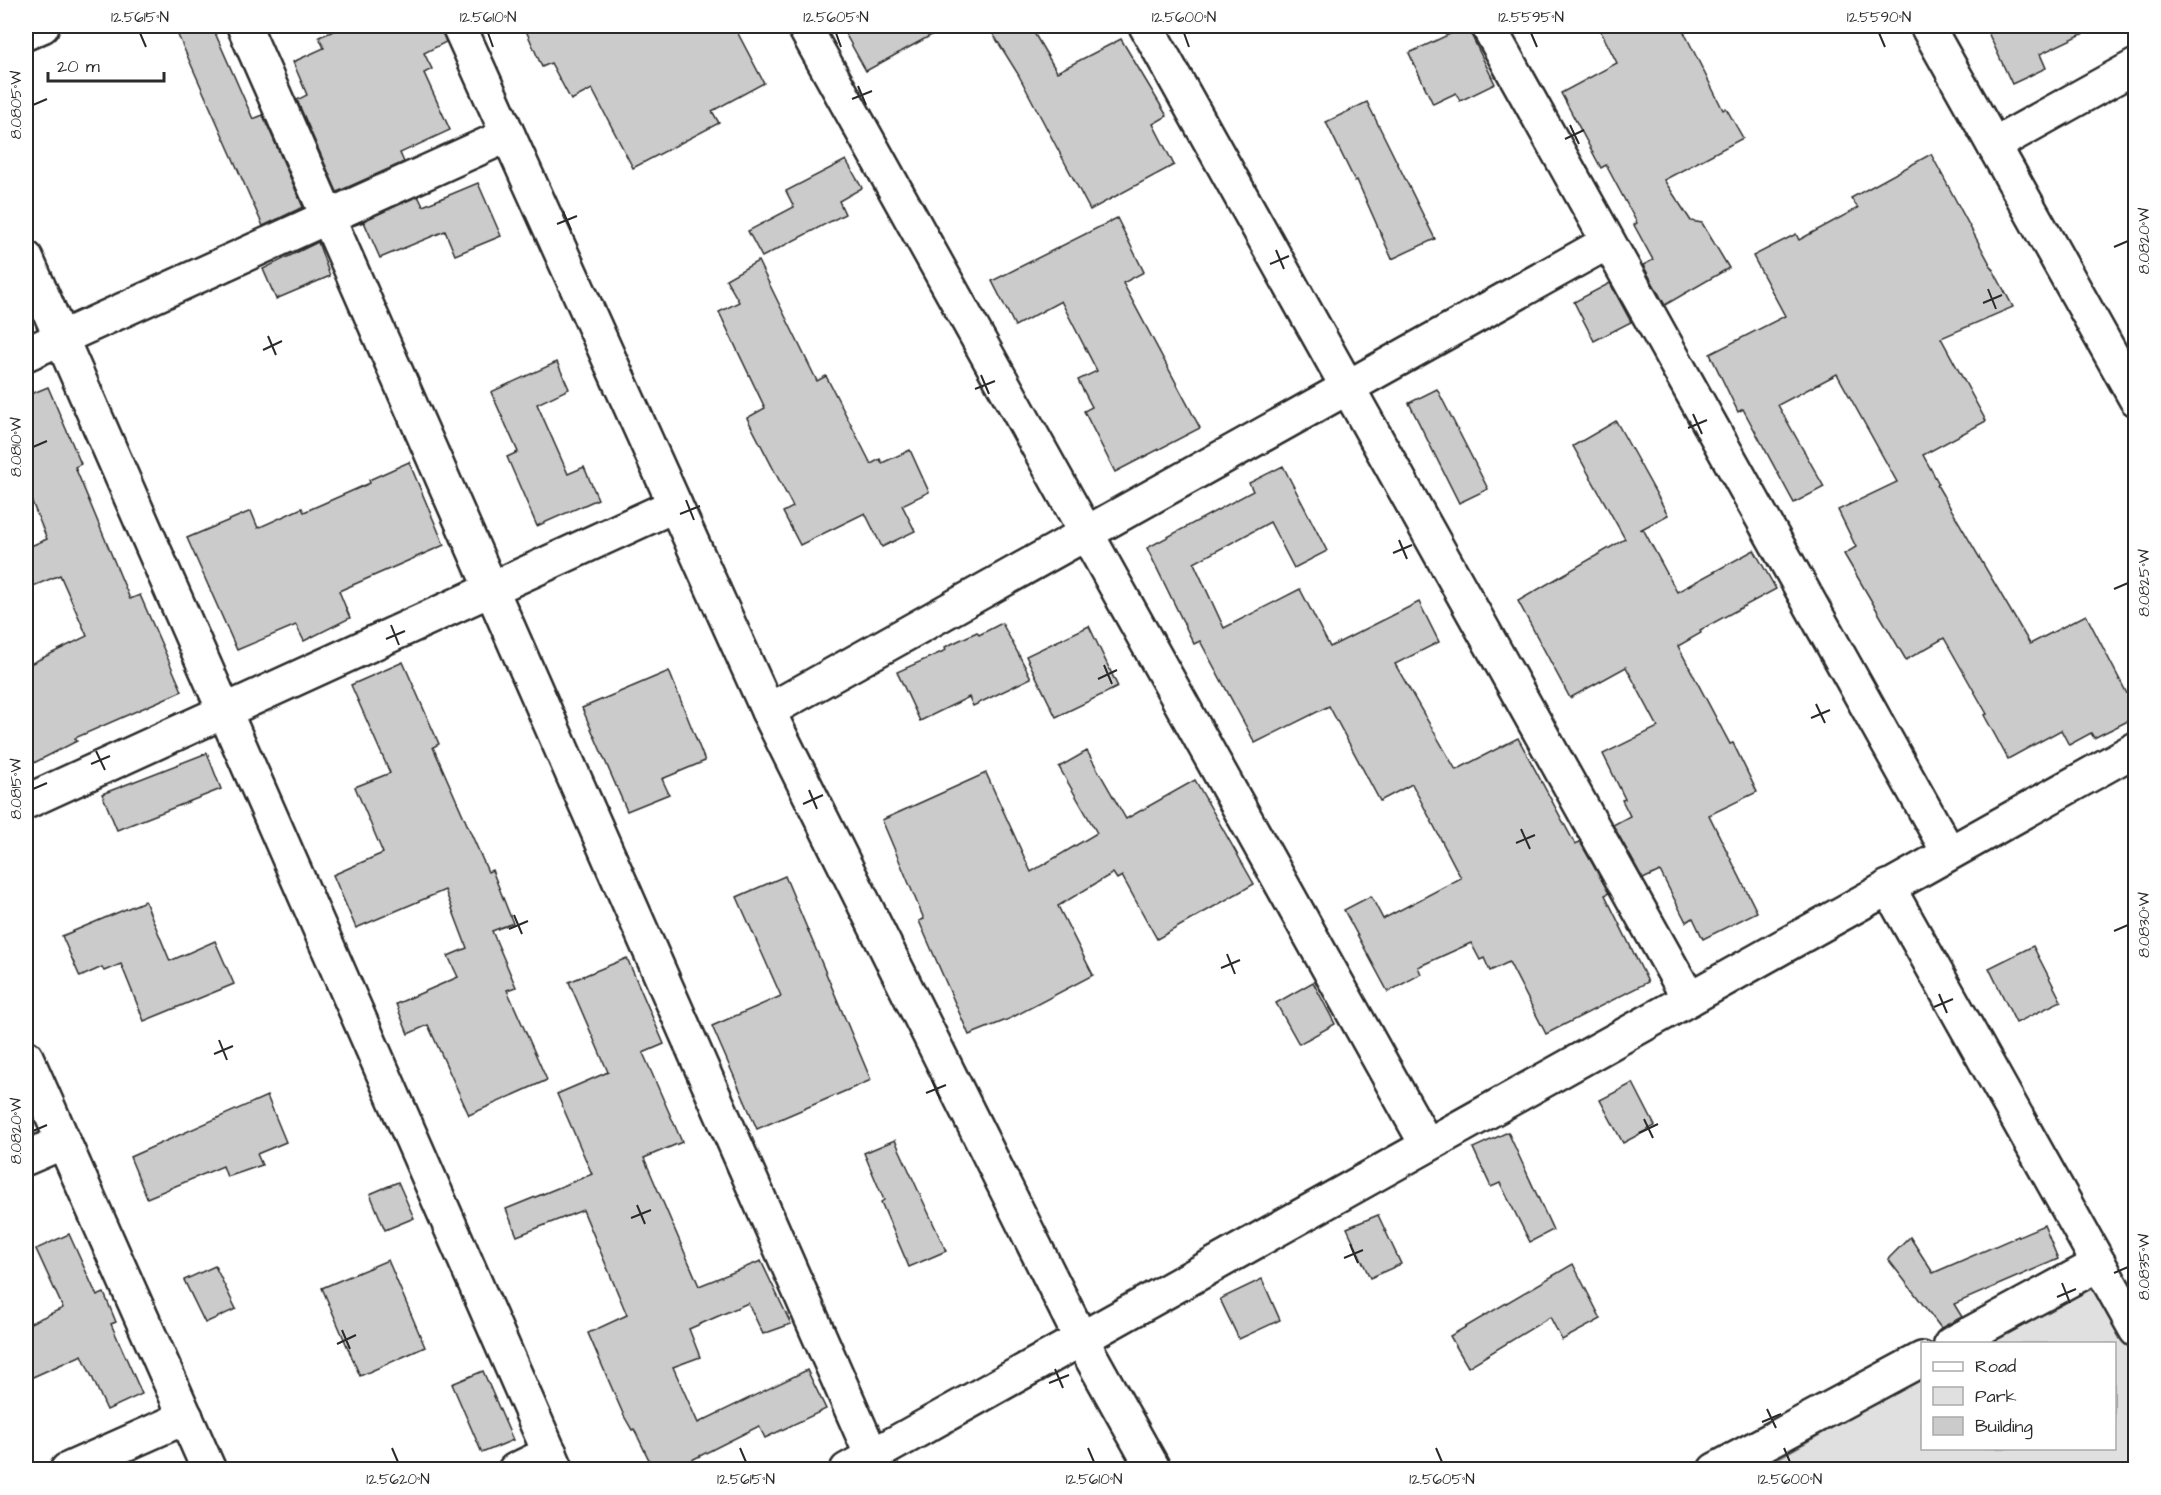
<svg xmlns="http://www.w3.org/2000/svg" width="2161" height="1495" font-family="'Architects Daughter',sans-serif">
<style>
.green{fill:#e0e0e0;stroke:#868686;stroke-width:1.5}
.building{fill:#cbcbcb;stroke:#2b2b2b;stroke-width:1.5}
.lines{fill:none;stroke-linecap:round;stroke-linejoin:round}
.minor-casing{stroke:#2b2b2b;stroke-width:38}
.minor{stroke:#fff;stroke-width:33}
.ticks{fill:none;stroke:#2b2b2b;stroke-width:2}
.neatline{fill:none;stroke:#2b2b2b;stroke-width:2}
.ticks-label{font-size:15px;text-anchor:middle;fill:#2b2b2b}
</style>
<rect width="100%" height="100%" fill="#fff"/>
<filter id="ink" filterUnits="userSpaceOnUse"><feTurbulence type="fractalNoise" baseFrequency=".0167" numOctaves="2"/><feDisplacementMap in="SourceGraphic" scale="12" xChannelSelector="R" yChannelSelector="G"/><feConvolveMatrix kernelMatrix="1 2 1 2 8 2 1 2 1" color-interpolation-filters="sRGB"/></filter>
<g filter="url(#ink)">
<polygon class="green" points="2096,1279 2135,1349 2135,1469 1758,1470 1922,1376 1922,1448 2114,1448 2114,1344 1981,1343"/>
<g class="building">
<polygon points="194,26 212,26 253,119 263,115 303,207 263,226 177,33"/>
<polygon points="346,26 440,26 446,42 424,53 432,69 424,73 450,130 400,153 404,162 337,192 297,100 307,95 293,62 324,48 319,37"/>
<polygon points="524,26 734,26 764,83 712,111 719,123 633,168 592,89 571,100 551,63 542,67"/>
<polygon points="841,26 948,26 866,71"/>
<polygon points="988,26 1030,26 1057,72 1121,39 1167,116 1153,124 1174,165 1090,210 1018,74"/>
<polygon points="1467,26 1495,84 1460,101 1456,93 1433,104 1409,53"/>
<polygon points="1598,26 1681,26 1723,110 1726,108 1743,138 1664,180 1691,221 1702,223 1729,268 1665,305 1643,265 1653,260 1634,225 1637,223 1606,165 1601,168 1561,93 1617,63"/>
<polygon points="1985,26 2099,26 2040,54 2046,68 2012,84"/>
<polygon points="1367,102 1435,239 1392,259 1357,180 1355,181 1326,122"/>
<polygon points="1931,154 2013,307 1941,338 1986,421 1923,455 1939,484 1937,485 2030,644 2086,615 2136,711 2136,717 2094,738 2091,733 2069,745 2061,730 2008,759 1984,715 1987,714 1944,638 1906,660 1844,554 1856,547 1838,510 1897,482 1837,374 1778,405 1824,487 1794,503 1743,409 1738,412 1710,354 1785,316 1753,256 1796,234 1799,240 1858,208 1851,198"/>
<polygon points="846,160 862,188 839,201 845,214 762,257 748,231 794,207 786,191"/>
<polygon points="478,183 501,236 455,255 445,231 380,258 364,222 352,226 418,196 423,206"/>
<polygon points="1117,218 1144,272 1123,283 1200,428 1115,472 1084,411 1092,407 1078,380 1097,371 1061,301 1015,326 992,281"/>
<polygon points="318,242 330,276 276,299 263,269"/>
<polygon points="758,261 817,381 826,376 871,464 880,459 882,463 910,450 929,492 902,505 915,531 882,547 865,513 800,545 783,512 793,507 747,418 765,408 719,312 739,302 726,279"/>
<polygon points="1610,283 1631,322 1594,341 1574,302"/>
<polygon points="557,362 569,389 537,404 568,474 584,467 598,499 537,526 507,457 518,452 491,392"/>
<polygon points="48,387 81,464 75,467 130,599 140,595 182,691 75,738 77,741 26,767 26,666 87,636 60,575 26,589 26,548 47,539 26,487 26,396"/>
<polygon points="1437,389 1488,489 1459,503 1409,403"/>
<polygon points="1616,421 1668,515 1640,530 1643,529 1677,592 1754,550 1776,589 1700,630 1701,633 1678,646 1730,744 1733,743 1757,792 1709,815 1757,912 1703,939 1693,918 1686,922 1660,871 1643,879 1613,825 1630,816 1622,800 1625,799 1603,754 1658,727 1626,667 1570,698 1518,601 1625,539 1573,446"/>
<polygon points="409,462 444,545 339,591 350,618 304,641 296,625 237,650 187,538 251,511 258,528 302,508 304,512 370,483 369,480"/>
<polygon points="1283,466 1327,551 1294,568 1270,522 1194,563 1224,628 1300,589 1330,647 1419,602 1439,642 1395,664 1456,770 1518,738 1575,844 1580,842 1609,893 1605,895 1648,982 1546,1034 1509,962 1490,971 1484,958 1480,960 1471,943 1418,967 1421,974 1388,992 1344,910 1371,896 1383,919 1461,878 1412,784 1380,801 1329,706 1255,743 1200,641 1194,644 1147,548 1253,491 1249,483"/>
<polygon points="1002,623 1031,678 973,706 969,697 920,721 897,672 946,650 945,647 977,632 979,635"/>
<polygon points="1089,626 1118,687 1056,717 1026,656"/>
<polygon points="403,662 439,744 433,747 488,872 492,870 513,923 492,931 516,987 507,990 547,1080 469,1115 428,1025 408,1034 396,1004 458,977 448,956 467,948 445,890 356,928 333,875 383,853 355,787 390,773 351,685"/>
<polygon points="669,671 705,761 662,779 669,794 627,811 582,708"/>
<polygon points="1087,751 1126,819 1195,780 1254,884 1157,939 1122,876 1117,879 1113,873 1058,906 1093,975 1009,1019 969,1035 919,921 924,919 882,820 986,773 1031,872 1097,833 1059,767"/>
<polygon points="207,753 221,789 117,830 102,794"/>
<polygon points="785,876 871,1080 757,1129 712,1026 781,996 737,897"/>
<polygon points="145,901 170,961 215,941 234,984 144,1021 121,964 104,971 102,967 80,977 62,936"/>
<polygon points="2033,946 2061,1001 2016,1023 1989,968"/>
<polygon points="627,958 664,1044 643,1053 682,1142 644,1158 699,1286 761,1261 791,1324 763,1334 748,1303 689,1329 700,1357 673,1367 698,1423 807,1370 826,1409 765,1438 759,1426 672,1470 654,1470 634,1429 632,1430 624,1416 588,1333 627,1315 583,1210 517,1236 506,1209 592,1174 557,1094 608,1072 569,982"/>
<polygon points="1313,982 1335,1024 1299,1044 1276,1003"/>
<polygon points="1633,1083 1655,1126 1623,1143 1600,1100"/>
<polygon points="267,1096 286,1142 257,1154 262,1165 227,1177 223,1166 147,1198 130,1157"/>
<polygon points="1508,1132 1553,1230 1530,1242 1500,1183 1491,1187 1473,1148"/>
<polygon points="895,1140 946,1251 909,1267 881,1202 884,1200 864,1153"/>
<polygon points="398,1182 414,1218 385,1230 370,1194"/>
<polygon points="1378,1215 1401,1264 1370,1278 1347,1228"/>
<polygon points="2044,1225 2058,1259 1954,1304 1962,1317 1941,1328 1888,1259 1910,1237 1933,1273"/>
<polygon points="69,1234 97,1296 104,1293 116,1322 111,1324 142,1394 107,1410 82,1355 26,1380 26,1325 63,1308 36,1249"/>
<polygon points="388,1260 425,1347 360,1376 322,1288"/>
<polygon points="1573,1264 1601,1319 1562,1340 1550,1317 1468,1367 1450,1336"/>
<polygon points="215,1266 236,1309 205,1323 184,1280"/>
<polygon points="1262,1279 1280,1320 1239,1339 1220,1299"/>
<polygon points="483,1371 513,1440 482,1453 452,1384"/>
</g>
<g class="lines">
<defs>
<g id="minor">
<polyline points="244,26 872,1456"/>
<polyline points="459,26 768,711 1081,1339 1154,1470"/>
<polyline points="804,26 1427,1145"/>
<polyline points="1146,26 1689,999"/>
<polyline points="1488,26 1949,853"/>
<polyline points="1927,26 2136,399"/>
<polyline points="26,33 42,26"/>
<polyline points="1994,145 2136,66"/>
<polyline points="26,258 557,1470"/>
<polyline points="26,354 508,135"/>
<polyline points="768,711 1608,242"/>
<polyline points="26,802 675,505"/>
<polyline points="1888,887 2136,1330"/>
<polyline points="26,1057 209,1470"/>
<polyline points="26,1158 63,1142"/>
<polyline points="1951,1344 2099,1264"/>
<polyline points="67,1470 186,1417"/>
<polyline points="515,1470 550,1453"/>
<polyline points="847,1470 2136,749"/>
<polyline points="1715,1470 1922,1359"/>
</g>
</defs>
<use href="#minor" class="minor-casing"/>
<use href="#minor" class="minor"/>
</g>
</g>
<path class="ticks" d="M140,33L146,47M488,33L493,47M836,33L841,47M1184,33L1189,47M1531,33L1537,47M1879,33L1885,47M858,86L866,105M852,99L872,91M33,105L47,99M1570,125L1579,144M1565,139L1584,130M563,211L571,230M557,224L577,216M2114,247L2128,241M1276,250L1284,269M1270,264L1289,256M1988,289L1996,309M1983,303L2002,295M268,336L276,355M263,350L282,341M981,375L989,394M975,389L995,381M1693,414L1702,434M1688,428L1707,420M33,447L47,441M686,500L694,520M680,514L700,506M1399,540L1407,559M1393,553L1412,545M2114,589L2128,583M391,625L399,645M386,639L405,631M1104,665L1112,684M1098,679L1117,670M1816,704L1825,723M1811,718L1830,710M96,751L105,770M91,764L110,756M33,789L47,783M809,790L817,809M803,804L823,795M1521,829L1530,849M1516,843L1535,835M514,915L522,934M509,929L528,921M2114,931L2128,925M1227,954L1235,974M1221,968L1240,960M1939,994L1947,1013M1934,1007L1953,999M219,1040L227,1060M214,1054L233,1046M932,1080L940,1099M926,1093L946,1085M1644,1119L1653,1138M33,1131L47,1125M1639,1133L1658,1124M637,1205L645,1224M631,1218L651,1210M1350,1244L1358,1263M1344,1258L1363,1250M2114,1273L2128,1267M2062,1283L2070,1303M2057,1297L2076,1289M342,1330L350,1349M337,1344L356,1335M1055,1369L1063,1388M1049,1383L1069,1375M1767,1409L1776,1428M1762,1422L1781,1414M392,1448L398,1462M740,1448L746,1462M1088,1448L1094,1462M1436,1448L1442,1462M1784,1448L1790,1462"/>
<rect width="2161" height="1495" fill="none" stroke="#fff" stroke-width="66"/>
<rect x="1921" y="1342" width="195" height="108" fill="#ffffff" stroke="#aaaaaa" stroke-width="1.5"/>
<rect x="1933" y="1362" width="30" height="9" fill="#ffffff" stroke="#aaaaaa" stroke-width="1.5"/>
<text x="1975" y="1372" font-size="18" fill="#2b2b2b">Road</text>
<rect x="1933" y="1387" width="30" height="18" fill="#e0e0e0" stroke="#aaaaaa" stroke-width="1.5"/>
<text x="1975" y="1402" font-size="18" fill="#2b2b2b">Park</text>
<rect x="1933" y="1417" width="30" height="18" fill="#cbcbcb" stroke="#aaaaaa" stroke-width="1.5"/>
<text x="1975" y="1432" font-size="18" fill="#2b2b2b">Building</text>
<path d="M48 72v9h116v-9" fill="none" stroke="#2b2b2b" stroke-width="3"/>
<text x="57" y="72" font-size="18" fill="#2b2b2b" stroke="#ffffff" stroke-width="4.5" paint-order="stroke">20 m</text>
<rect x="33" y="33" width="2095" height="1429" class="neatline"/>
<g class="ticks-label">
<text x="140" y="22">12.5615°N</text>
<text x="488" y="22">12.5610°N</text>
<text x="836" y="22">12.5605°N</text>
<text x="1184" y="22">12.5600°N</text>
<text x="1531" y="22">12.5595°N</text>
<text x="1879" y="22">12.5590°N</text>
<text transform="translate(16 105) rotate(-90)" y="5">8.0805°W</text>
<text transform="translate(2144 241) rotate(-90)" y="5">8.0820°W</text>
<text transform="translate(16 447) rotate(-90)" y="5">8.0810°W</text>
<text transform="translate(2144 583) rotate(-90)" y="5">8.0825°W</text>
<text transform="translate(16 789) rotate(-90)" y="5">8.0815°W</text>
<text transform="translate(2144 925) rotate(-90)" y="5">8.0830°W</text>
<text transform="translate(16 1131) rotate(-90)" y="5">8.0820°W</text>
<text transform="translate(2144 1267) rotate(-90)" y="5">8.0835°W</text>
<text x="398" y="1484">12.5620°N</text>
<text x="746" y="1484">12.5615°N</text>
<text x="1094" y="1484">12.5610°N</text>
<text x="1442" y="1484">12.5605°N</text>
<text x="1790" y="1484">12.5600°N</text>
</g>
</svg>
